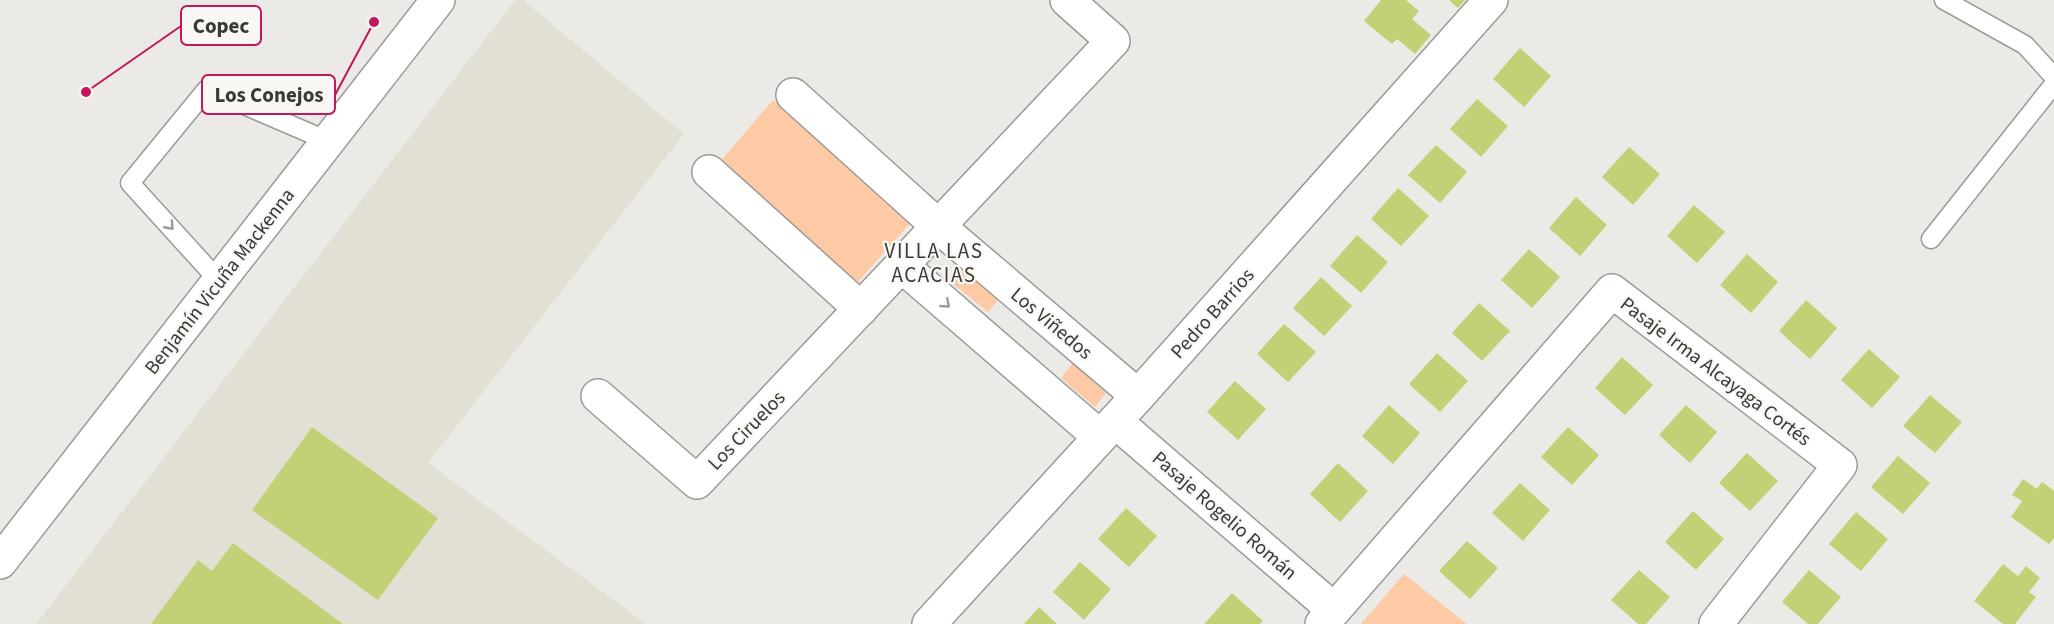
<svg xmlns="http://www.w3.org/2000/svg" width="2054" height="624" font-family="'Source Sans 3',sans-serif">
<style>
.built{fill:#e2e0d5}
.green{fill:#fecaa5}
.building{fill:#c4d075}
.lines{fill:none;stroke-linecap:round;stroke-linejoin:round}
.lane-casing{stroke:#9a9a96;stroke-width:21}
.street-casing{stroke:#9a9a96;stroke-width:36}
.secondary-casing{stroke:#9a9a96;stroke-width:36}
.primary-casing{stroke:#9a9a96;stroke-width:36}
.lane{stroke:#fff;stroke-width:18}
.street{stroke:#fff;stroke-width:33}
.secondary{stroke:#fff;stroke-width:33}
.primary{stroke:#fff;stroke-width:33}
.oneway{stroke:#9c9c9b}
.labels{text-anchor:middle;stroke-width:4.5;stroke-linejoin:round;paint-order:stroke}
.street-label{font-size:20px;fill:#393937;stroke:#f8f7f4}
.neighbourhood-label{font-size:21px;letter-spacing:1.5px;fill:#393937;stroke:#f8f7f4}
.leader{fill:none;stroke:#c2185b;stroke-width:2}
.callout-dot{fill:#c2185b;stroke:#f8f7f4;stroke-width:2}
.callout{fill:#f8f7f4;stroke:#c2185b;stroke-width:2}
.callout-label{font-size:21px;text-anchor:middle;font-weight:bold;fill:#393937}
</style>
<rect width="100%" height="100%" fill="#ebeae6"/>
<polygon class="built" points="515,0 523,0 684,134 428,463 646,624 36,624"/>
<g class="green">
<polygon points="773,100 913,220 856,284 719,163"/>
<polygon points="959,265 1000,298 988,312 947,279"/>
<polygon points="1073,363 1106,393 1095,407 1061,378"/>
<polygon points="1404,574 1467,624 1361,624"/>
</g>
<g class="building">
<polygon points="1381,0 1406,0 1419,11 1412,19 1431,35 1415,54 1397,39 1392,44 1364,21"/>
<polygon points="1449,0 1465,0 1458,8"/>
<polygon points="1520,48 1551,76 1524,107 1493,79"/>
<polygon points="1477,99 1508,126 1481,157 1450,129"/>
<polygon points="1436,145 1467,172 1440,203 1408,175"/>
<polygon points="1629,147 1660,174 1633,205 1602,177"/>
<polygon points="1398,188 1429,216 1401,246 1371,219"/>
<polygon points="1576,197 1607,225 1580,256 1549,228"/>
<polygon points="1694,205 1725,232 1697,263 1667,236"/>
<polygon points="1357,235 1388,262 1361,293 1330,266"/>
<polygon points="1529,249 1560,277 1532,308 1501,280"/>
<polygon points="1747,254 1778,282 1751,313 1720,285"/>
<polygon points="1321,277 1352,306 1324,336 1293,308"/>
<polygon points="1806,300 1837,328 1810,359 1779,331"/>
<polygon points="1479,303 1510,331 1482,361 1452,333"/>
<polygon points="1284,324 1316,352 1288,382 1257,354"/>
<polygon points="1869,349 1900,377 1872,408 1841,380"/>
<polygon points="1437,353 1468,381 1440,412 1409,384"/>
<polygon points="1622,357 1653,385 1625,415 1595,388"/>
<polygon points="1235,381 1266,409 1238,440 1207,412"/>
<polygon points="1930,395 1962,422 1935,453 1903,426"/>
<polygon points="1389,405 1420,433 1393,464 1362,436"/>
<polygon points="1686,405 1717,432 1690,463 1659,435"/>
<polygon points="312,427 438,518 378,600 252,510"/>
<polygon points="1568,427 1599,455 1572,485 1541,457"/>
<polygon points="1747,453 1778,481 1750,511 1719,483"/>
<polygon points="1898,456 1930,483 1903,514 1871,487"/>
<polygon points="1338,463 1368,491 1340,522 1310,494"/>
<polygon points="2023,479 2037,489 2042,482 2054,491 2054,538 2049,544 2011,517 2022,501 2012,495"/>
<polygon points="1520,483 1550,510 1523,541 1492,513"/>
<polygon points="1126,508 1157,536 1129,567 1098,539"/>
<polygon points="1693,511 1724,539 1696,570 1665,542"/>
<polygon points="1856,512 1888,539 1861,571 1829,544"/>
<polygon points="1467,541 1498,568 1470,599 1439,571"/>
<polygon points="233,543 343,624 151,624 198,560 212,571"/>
<polygon points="1080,562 1111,589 1084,620 1053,592"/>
<polygon points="2003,564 2018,576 2026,566 2040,578 2029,592 2036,597 2015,624 2003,624 1974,601"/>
<polygon points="1639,570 1670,597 1646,624 1638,624 1611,600"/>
<polygon points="1809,570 1841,597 1818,624 1808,624 1782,602"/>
<polygon points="1232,593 1263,621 1260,624 1204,624"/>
<polygon points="1039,607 1057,624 1024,624"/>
</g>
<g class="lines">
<defs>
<g id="lane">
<polyline points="1944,0 2025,45 2054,77"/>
<polyline points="1931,239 2054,84"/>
<polyline points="219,281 130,183 207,89 328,141"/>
</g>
<g id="street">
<polyline points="793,95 938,226 1138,396"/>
<polyline points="709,172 861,309"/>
<polyline points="902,266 1100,437"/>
<polyline points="598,396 697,482 1113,41 1067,0"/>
<polyline points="1115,421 1334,610"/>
<polyline points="1322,624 1612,291 1840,465 1716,624"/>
</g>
<polyline id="secondary" points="929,624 1138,396 1491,0"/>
<polyline id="primary" points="0,562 438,0"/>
</defs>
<use href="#lane" class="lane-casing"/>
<use href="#street" class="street-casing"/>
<use href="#secondary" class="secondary-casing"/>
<use href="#primary" class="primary-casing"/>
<use href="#lane" class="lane"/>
<use href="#street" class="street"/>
<use href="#secondary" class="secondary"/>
<use href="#primary" class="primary"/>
</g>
<defs><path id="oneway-chevron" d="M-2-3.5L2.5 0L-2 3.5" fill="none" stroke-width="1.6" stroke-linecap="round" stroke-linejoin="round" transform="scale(1.5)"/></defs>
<g class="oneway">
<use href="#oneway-chevron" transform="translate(170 226) rotate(48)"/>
<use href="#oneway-chevron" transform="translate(946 304) rotate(41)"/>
</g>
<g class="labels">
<g class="street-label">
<text transform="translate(219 281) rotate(-52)" y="7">Benjamín Vicuña Mackenna</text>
<text transform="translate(1212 313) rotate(-48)" y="7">Pedro Barrios</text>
<text transform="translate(1052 323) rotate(40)" y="7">Los Viñedos</text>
<text transform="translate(1716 371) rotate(37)" y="7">Pasaje Irma Alcayaga Cortés</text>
<text transform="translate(746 430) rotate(-46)" y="7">Los Ciruelos</text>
<text transform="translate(1225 515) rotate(41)" y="7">Pasaje Rogelio Román</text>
</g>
<g class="neighbourhood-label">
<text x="934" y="258">VILLA LAS<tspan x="934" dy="24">ACACIAS</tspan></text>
</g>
</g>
<path class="leader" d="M86 92L181 26M374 22L335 95"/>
<g class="callout-dot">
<circle cx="86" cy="92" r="6"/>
<circle cx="374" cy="22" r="6"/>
</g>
<g class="callout">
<rect x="181" y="6" width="80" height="39" rx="6"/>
<rect x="202" y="75" width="133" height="39" rx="6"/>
</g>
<g class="callout-label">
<text x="221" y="33">Copec</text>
<text x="269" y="102">Los Conejos</text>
</g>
</svg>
